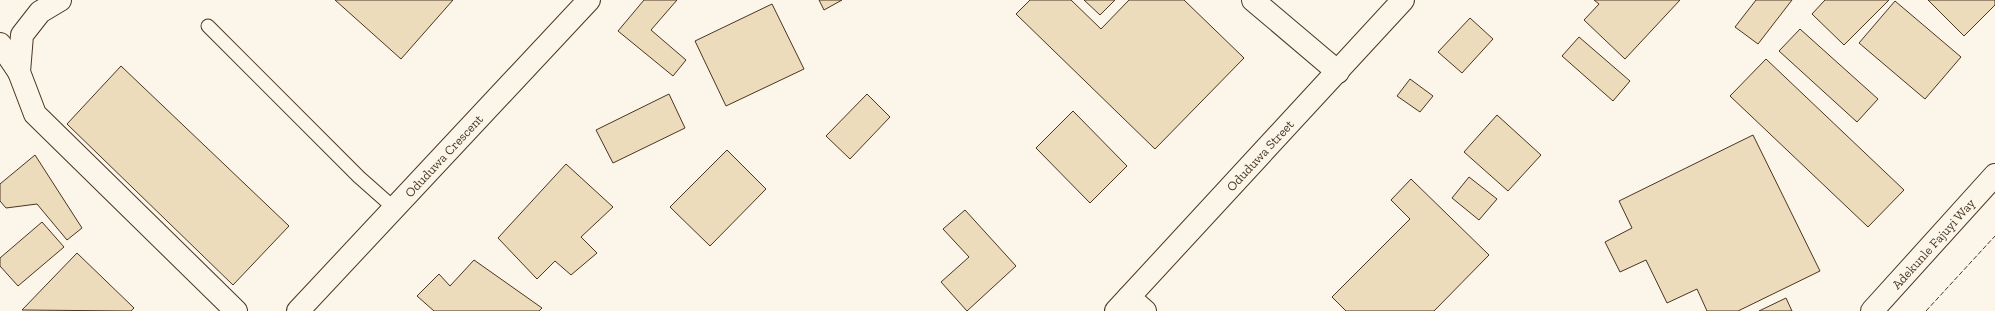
<svg xmlns="http://www.w3.org/2000/svg" width="1995" height="311" font-family="'Zilla Slab',serif">
<style>
.building{fill:#ecdcbc;stroke:#4a3520}
.lines{fill:none;stroke-linecap:round;stroke-linejoin:round}
.service-casing{stroke:#4a3520;stroke-width:15}
.minor-casing{stroke:#4a3520;stroke-width:24}
.tertiary-casing{stroke:#4a3520;stroke-width:24}
.service{stroke:#fbf6e9;stroke-width:13}
.minor{stroke:#fbf6e9;stroke-width:22}
.tertiary{stroke:#fbf6e9;stroke-width:22}
.fence{stroke:#4a3520;stroke-width:1;stroke-dasharray:5 2;stroke-linecap:butt}
.labels{text-anchor:middle;stroke-width:3;stroke-linejoin:round;paint-order:stroke}
.street-label{font-size:13px;fill:#4a3520;stroke:#fbf6e9}
</style>
<rect width="100%" height="100%" fill="#fbf6e9"/>
<g class="building">
<polygon points="335,0 453,0 401,59"/>
<polygon points="644,0 677,0 651,30 686,60 673,76 618,31"/>
<polygon points="819,0 842,0 824,10"/>
<polygon points="1030,0 1071,0 1101,29 1129,0 1184,0 1244,58 1155,149 1016,14"/>
<polygon points="1084,0 1115,0 1100,15"/>
<polygon points="1594,0 1680,0 1625,59 1584,20 1599,4"/>
<polygon points="1756,0 1792,0 1758,44 1735,27"/>
<polygon points="1825,0 1889,0 1844,45 1812,14"/>
<polygon points="1928,0 1995,0 1995,5 1964,36"/>
<polygon points="1895,1 1961,57 1925,99 1859,43"/>
<polygon points="772,4 804,69 726,106 695,41"/>
<polygon points="1470,18 1493,39 1462,73 1438,52"/>
<polygon points="1800,29 1878,99 1857,122 1779,51"/>
<polygon points="1579,37 1630,81 1613,101 1562,56"/>
<polygon points="1766,59 1904,190 1868,227 1730,96"/>
<polygon points="121,66 289,226 233,285 67,124"/>
<polygon points="1410,79 1433,96 1420,112 1397,96"/>
<polygon points="669,94 685,128 613,163 596,130"/>
<polygon points="867,94 890,117 850,159 826,136"/>
<polygon points="1073,111 1127,166 1090,203 1036,148"/>
<polygon points="1497,115 1541,155 1508,191 1464,152"/>
<polygon points="1753,135 1820,271 1738,311 1707,311 1697,289 1667,303 1646,260 1620,272 1605,242 1632,228 1619,201"/>
<polygon points="727,150 766,189 710,246 670,207"/>
<polygon points="35,155 82,228 67,240 37,204 6,208 0,201 0,184"/>
<polygon points="566,164 613,207 581,237 597,253 571,275 555,261 537,279 498,238"/>
<polygon points="1469,177 1497,199 1479,220 1452,198"/>
<polygon points="1411,179 1489,255 1434,311 1346,311 1332,297 1410,219 1391,200"/>
<polygon points="965,210 1016,266 967,311 941,282 969,257 943,229"/>
<polygon points="42,222 64,247 18,286 0,266 0,258"/>
<polygon points="77,253 134,308 131,311 22,310"/>
<polygon points="474,260 542,308 539,311 434,311 417,296 439,274 450,286"/>
<polygon points="1786,298 1792,311 1759,311"/>
</g>
<g class="lines">
<defs>
<polyline id="service" points="208,26 359,177 394,208"/>
<g id="minor">
<polyline points="60,0 40,12 22,35 19,72 35,114 236,311"/>
<polyline points="1253,0 1338,72"/>
<polyline points="0,44 19,72"/>
<polyline points="1129,297 1145,311"/>
<path id="s1" d="M298,311L589,0"/>
<path id="s2" d="M1116,311L1403,0"/>
</g>
<g id="tertiary">
<path id="s3" d="M1872,311L1995,175"/>
</g>
</defs>
<use href="#service" class="service-casing"/>
<use href="#minor" class="minor-casing"/>
<use href="#tertiary" class="tertiary-casing"/>
<use href="#service" class="service"/>
<use href="#minor" class="minor"/>
<use href="#tertiary" class="tertiary"/>
<polyline class="fence" points="1926,311 1995,236"/>
</g>
<g class="labels">
<g class="street-label">
<text dy="5" stroke="none"><textPath href="#s1" startOffset="213">Oduduwa Crescent</textPath></text>
<text dy="5" stroke="none"><textPath href="#s2" startOffset="212">Oduduwa Street</textPath></text>
<text dy="5" stroke="none"><textPath href="#s3" startOffset="91">Adekunle Fajuyi Way</textPath></text>
</g>
</g>
</svg>
